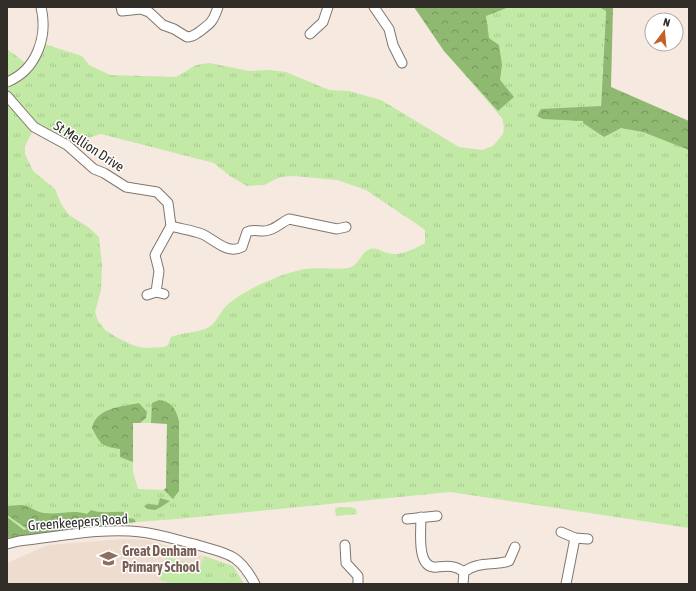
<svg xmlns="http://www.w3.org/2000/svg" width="696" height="591" font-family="'Asap Condensed',sans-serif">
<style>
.built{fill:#eedcce}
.grass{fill:url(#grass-tufts);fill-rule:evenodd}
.forest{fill:url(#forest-crowns)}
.pitch{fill:#c2e9a6}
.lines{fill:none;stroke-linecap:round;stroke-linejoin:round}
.minor-casing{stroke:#80766e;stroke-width:11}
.minor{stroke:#fff;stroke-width:9}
.labels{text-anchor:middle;stroke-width:3;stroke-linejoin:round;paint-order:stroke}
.street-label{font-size:14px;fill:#312d29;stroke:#fff}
.education-label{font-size:14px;font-weight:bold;fill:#785e54;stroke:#fff;text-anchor:start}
</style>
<defs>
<pattern id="grass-tufts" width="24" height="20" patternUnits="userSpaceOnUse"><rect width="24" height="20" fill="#c2e9a6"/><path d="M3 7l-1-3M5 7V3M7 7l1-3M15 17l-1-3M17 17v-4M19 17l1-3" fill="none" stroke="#a7c88f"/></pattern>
<pattern id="forest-crowns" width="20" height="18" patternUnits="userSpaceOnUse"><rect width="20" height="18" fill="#8fb970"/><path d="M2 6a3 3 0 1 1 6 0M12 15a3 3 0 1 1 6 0" fill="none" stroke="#75975c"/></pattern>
</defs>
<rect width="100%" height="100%" fill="#f5e9e0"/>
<polygon class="built" points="123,539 147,540 204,556 195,584 7,584 7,563 48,545"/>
<g class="grass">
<path d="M414,7H606L600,116L689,146V528L450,492L177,519L136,522L7,538V49L27,64L41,43L82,56L89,65L110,75L176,77L196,65L209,63L249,71L268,70L286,72L329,90L349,91L381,100L459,147L482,150L493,146L503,134L504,127L502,118L444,51ZM32,132L70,153L85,139L101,134L214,163L230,176L247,186L264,185L280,177L294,176L337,180L366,190L418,225L425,230V243C415,249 399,257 388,253C382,252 377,247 370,249C361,252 359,266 348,268C334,270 319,267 305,269C282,273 243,290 226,306C220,312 217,322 209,327C199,333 182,332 171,337L168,345L164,347L144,348L132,345L116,337L105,330L98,321L95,312L101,290L102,265L99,237L88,227L69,215L61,204L55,189L33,171L25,154V146ZM133,423H167L166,488L163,490L138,489L133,472Z"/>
<polygon points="339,507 350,507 356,509 357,514 336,516 335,509"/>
<polygon points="204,556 233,566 244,584 195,584"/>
</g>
<g class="forest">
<polygon points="414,7 509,7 486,16 489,38 499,45 502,65 500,80 514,97 498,111 444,51"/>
<polygon points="599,7 613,7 611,87 689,121 689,150 643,132 621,128 604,137 583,123 583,121 543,119 537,116 541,109 601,106 606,11"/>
<path d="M159,400C171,401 176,409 179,421V491L173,499L164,490L166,488L167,424L151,423L152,403Z"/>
<path d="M139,403L147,412L146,418L140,423H133V462L120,457V449C101,446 101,445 92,428C97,407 121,407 139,403Z"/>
<polygon points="160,498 170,501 161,507 155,510 148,509 144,506 148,504 158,505"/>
<path d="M7,506C13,506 21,504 26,506C32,508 37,512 44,513C61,515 72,509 87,514L91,510C101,514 114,511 125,512L128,518L134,519L136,522L7,538V517L24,530L27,529L7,515Z"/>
</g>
<polygon class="pitch" points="167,557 201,567 195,584 175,584 160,580"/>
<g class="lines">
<defs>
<g id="minor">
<path d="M121,7L122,11L141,9L149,12L163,25L174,29L187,37C193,37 194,35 199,32C211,23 213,22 218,7"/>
<polyline points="374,7 389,29 393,45 402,63"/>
<polyline points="310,34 323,22 328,7"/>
<path d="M7,82C37,70 48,36 41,7"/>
<polyline points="7,96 34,127 67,145 94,169 104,173 126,187 157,192 168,203 171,226 155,255 159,271 156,292"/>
<path d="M171,226C181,229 192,230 202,234C214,239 227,255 242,247L247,232C254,228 262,233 269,230C277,228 282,222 289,219L337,229L346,227"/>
<polyline points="147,295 156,292 164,294"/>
<path d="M421,517C421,531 416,570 437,567C449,566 454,565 464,572"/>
<polyline points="407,519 437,516"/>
<polyline points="561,532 575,538 588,539"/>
<path d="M7,544L19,541C57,537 103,527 141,532C159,534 177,540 194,544C227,554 238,552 255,584"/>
<polyline points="345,545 346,563 358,576 358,584"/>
<path d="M463,584L464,572C478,561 493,566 509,561L515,547"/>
<polyline points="566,584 575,538"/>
</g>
</defs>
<use href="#minor" class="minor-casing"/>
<use href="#minor" class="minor"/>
</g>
<defs>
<symbol id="school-bare" viewBox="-9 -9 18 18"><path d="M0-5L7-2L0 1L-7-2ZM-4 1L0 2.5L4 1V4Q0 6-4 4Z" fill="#8d6e63" stroke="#fff" stroke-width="2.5" paint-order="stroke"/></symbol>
</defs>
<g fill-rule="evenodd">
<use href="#school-bare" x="96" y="546" width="25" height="25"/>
</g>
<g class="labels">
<g class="street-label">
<text transform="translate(89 146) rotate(33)" y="5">St Mellion Drive</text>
<text transform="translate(78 522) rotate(-4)" y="5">Greenkeepers Road</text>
</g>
<g class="education-label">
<text x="122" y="556">Great Denham<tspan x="122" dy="16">Primary School</tspan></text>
</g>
</g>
<rect width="696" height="591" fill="none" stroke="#312d29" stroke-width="16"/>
<g transform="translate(664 32) rotate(16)"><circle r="19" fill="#ffffff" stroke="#adaba9"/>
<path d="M0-3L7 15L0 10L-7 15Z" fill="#c26122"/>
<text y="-6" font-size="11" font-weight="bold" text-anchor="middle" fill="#312d29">N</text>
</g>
</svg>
